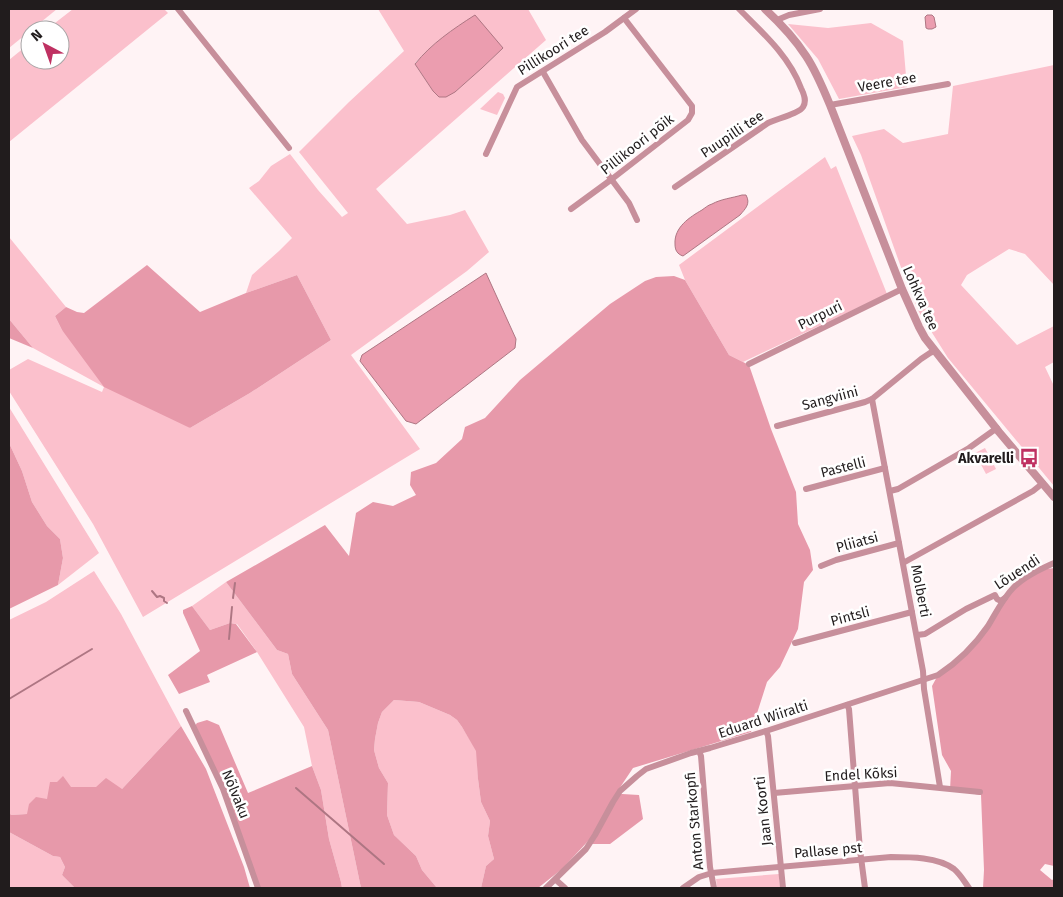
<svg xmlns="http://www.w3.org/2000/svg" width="1063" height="897" font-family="'Fira Sans',sans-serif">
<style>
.green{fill:#fbc0cc;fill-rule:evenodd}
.forest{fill:#e799aa}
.water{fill:#eb9daf;stroke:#ae7683}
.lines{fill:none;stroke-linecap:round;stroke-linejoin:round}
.stream{stroke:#ae7683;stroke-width:2}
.minor{stroke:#c78f9b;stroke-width:6}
.tertiary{stroke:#c78f9b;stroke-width:8}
.labels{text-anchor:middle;stroke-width:5;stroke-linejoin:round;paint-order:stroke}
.street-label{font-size:14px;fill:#211c1d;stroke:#fff}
.poi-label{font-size:14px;font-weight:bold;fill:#211c1d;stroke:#fff;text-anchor:end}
</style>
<rect width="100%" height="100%" fill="#fff3f5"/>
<g class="green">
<polygon points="9,9 57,9 9,48"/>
<polygon points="73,9 164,9 168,13 9,142 9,60 30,43 30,60 60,60 60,30 46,30"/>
<path d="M378,9H528L546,40L376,189L407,224L450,215L465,210L489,252L467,271L351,355L420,449L143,617L93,524L9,391V370L28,359L102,392L104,387L33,348L9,319V237L66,307L55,316L62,330L190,428L250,393L331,340L297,275L246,293L252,275L279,251L292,238L249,188L259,181L271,166L290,154L318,190L342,217L348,213L299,152L349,102L404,51ZM463,23L503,48L482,68L455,92L433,91L418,69L415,63C429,47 446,35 463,23Z"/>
<polygon points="871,23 903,41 907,87 839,99 818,59 788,24 828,28"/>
<polygon points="1054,65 1053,108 1054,110 1054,285 1025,254 1009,249 967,275 961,285 1017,345 1054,326 1054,362 1045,367 1054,386 1054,486 948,358 919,312 903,273 861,155 852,136 884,129 903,143 948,134 953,86"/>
<polygon points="498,92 503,94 505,98 497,115 480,109"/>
<polygon points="825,157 831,169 836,166 887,294 743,362 729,355 685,280 679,265"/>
<polygon points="9,407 99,553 58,585 63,558 60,539 47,526 32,502 22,471 9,443"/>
<polygon points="985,448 996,469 986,474 975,453"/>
<polygon points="94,571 121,614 181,726 121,790 96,787 71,787 47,799 28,814 11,815 9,812 9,620 46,602"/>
<polygon points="226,582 277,650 288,654 292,674 328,730 361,888 342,888 341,882 329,839 321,790 312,766 304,727 257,652 237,624 230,623 210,630 192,606"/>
<polygon points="394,700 419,702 450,715 457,720 462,727 477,751 478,779 481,802 490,821 488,836 494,859 486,866 481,888 437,888 422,870 416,856 394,835 387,815 388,783 379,768 374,750 375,739 378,723 382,712"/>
<polygon points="9,832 53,856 60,857 65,867 62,875 75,888 9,888"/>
<polygon points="779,874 780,888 717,888 716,879"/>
</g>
<g class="forest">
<polygon points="147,265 200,312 246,293 297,275 331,340 250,393 190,428 104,387 62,330 55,316 66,307 77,312 84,313"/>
<polygon points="674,276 685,280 729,355 749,365 771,429 796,492 798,524 810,550 813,570 804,582 798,629 780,667 767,682 751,732 633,768 615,795 622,794 639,795 643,819 610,844 588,844 590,839 562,869 538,888 481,888 486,866 494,859 488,836 490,821 481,802 478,779 476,751 462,727 457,720 450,715 419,702 394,700 382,712 378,723 375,739 374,750 379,768 388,783 387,815 394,835 416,856 422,870 437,888 361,888 328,730 292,674 288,654 277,650 226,582 325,525 349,556 356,513 373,502 393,506 416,495 410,485 411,472 436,463 462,439 465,427 485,418 520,380 610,304 645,281 656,277"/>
<polygon points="9,319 33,348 9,338"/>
<polygon points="9,443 22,471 32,502 47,526 60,539 63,558 58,585 9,609"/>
<polygon points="1054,568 1054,866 1045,864 1040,870 1052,880 1054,879 1054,888 983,888 984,870 981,795 950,790 951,771 942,755 932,686 938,675 964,655 1014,587 1040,570"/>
<polygon points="192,606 210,630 230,623 236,624 257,652 207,675 210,682 179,694 168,675 200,651 183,613 183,610"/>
<polygon points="207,720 219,725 248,793 312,766 321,790 329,839 341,882 342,888 259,888 228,799 194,727 197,723"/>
<polygon points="181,726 206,769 244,867 250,888 75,888 62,875 65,867 60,857 53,856 9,832 9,812 11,815 27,814 29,804 36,797 47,799 50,782 57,782 63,776 71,787 96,787 106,778 122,789"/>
</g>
<g class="water">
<path d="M475,15L503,48L482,68L455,92L446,97H439L433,91L415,64C431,44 453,29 475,15Z"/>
<polygon points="927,15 932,15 934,17 936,27 932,29 928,29 926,28 925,17"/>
<path d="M742,195H746C751,204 745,209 740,215L683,256C677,254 675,250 675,244C674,227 690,217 702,210C705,208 708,205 712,204C721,199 732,198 742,195Z"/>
<polygon points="486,273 516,339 515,348 416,424 406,421 360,361 362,355"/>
</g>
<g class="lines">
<g class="stream">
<polyline points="152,591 157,597 160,596 164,598 164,601 167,603"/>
<polyline points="233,598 235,583"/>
<polyline points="229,639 232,607"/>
<polyline points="9,699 92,649"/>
<polyline points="296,788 384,864"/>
</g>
<g class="minor">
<polyline points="178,9 289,148"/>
<polyline points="777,20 789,15 820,9"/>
<polyline points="543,72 582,140 629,203 637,220"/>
<polyline points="830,105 948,84"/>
<polyline points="486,154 517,87 605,32 636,9"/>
<path d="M675,187L768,123C776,119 800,113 803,107C807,101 804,94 801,88C789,56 763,33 739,9"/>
<polyline points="571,209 612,179 688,120 692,113 692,106 624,18"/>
<polyline points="749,364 902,289"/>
<polyline points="872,399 923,671 924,689 940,787"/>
<polyline points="777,426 865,402 872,399 921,359 930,353 934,351"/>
<polyline points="806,489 885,468"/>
<polyline points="890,491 898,489 969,448 997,428"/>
<polyline points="903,563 1033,491 1043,483"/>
<polyline points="821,566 836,560 899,543"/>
<polyline points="917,635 925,634 966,609 995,595 997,599 1001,601 1005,598"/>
<polyline points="795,643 912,612"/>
<polyline points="847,705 849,709 860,850 865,888"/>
<polyline points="186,711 223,789 258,888"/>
<polyline points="766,731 768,736 783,888"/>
<polyline points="699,751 701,756 710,867 714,888"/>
<polyline points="774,793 890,783 980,792"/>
<polyline points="556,880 565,888"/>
<path d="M546,888L586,849L595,835L613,802L620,791L637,776L646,769L691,753L710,748L766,731L938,675C958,662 975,645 988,626C996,613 1003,598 1014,587C1025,576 1041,569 1054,563"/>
<path d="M683,888L699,877L712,873L891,857C910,857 938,857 954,869C960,874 964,881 969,888"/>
</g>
<path class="tertiary" d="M765,9C780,23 795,39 806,56C816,71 823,88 830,105L902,289L919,327L925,338L999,432L1054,497"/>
</g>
<defs>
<symbol id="bus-bare" viewBox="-9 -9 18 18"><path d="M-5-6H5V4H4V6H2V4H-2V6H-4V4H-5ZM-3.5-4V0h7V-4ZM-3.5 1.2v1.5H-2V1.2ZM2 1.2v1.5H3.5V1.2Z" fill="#bf3162" stroke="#fff" stroke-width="2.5" paint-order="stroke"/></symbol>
</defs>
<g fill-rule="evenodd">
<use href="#bus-bare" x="1015" y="444" width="28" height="28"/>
</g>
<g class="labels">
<g class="street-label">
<text transform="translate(553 50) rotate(-32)" y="5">Pillikoori tee</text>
<text transform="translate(887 82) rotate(-10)" y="5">Veere tee</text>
<text transform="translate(732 134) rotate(-34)" y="5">Puupilli tee</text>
<text transform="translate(637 144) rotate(-38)" y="5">Pillikoori põik</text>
<text transform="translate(921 298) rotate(66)" y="5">Lohkva tee</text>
<text transform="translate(820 315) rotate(-26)" y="5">Purpuri</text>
<text transform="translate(830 398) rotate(-15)" y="5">Sangviini</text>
<text transform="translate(843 467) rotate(-14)" y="5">Pastelli</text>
<text transform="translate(857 542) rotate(-15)" y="5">Pliiatsi</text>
<text transform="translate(1017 572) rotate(-33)" y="5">Lõuendi</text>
<text transform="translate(921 591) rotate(79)" y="5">Molberti</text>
<text transform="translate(850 616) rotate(-15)" y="5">Pintsli</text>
<text transform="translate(763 719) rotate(-18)" y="5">Eduard Wiiralti</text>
<text transform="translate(861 774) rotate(-3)" y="5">Endel Kõksi</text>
<text transform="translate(236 794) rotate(68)" y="5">Nõlvaku</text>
<text transform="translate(763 811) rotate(-96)" y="5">Jaan Koorti</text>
<text transform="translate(694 821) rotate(-95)" y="5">Anton Starkopfi</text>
<text transform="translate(828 850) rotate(-5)" y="5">Pallase pst</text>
</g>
<g class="poi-label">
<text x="1014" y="463">Akvarelli</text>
</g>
</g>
<rect width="1063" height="897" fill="none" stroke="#211c1d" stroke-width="20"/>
<g transform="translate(45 45) rotate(319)"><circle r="24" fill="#ffffff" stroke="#a6a4a5"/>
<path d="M0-4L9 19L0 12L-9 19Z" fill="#bf3162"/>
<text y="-8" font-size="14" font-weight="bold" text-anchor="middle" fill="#211c1d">N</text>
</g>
</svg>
